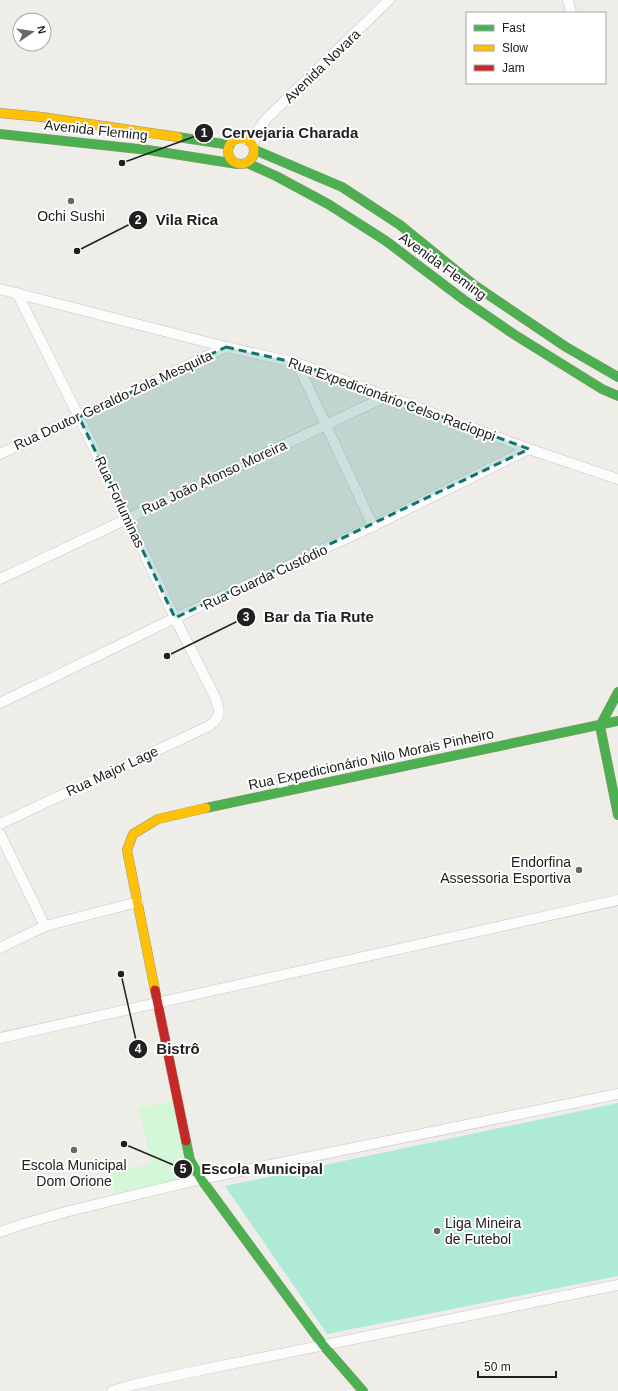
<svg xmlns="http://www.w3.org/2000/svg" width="618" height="1391" font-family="Helvetica,sans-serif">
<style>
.park{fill:#d4f7d8}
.pitch{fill:#afead6}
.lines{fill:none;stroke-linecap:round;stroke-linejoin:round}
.street-casing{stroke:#c7c6c4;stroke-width:11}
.fast-casing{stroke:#94997f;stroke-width:10}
.slow-casing{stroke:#94997f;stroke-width:10}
.jam-casing{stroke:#94997f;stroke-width:10}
.street{stroke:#fcfcfc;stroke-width:10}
.fast{stroke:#4caf50;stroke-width:9}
.slow{stroke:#ffc107;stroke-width:9}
.jam{stroke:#c62828;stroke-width:9}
.marked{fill:#0f766e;fill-opacity:0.2;stroke:#0f766e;stroke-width:3;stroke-dasharray:8 5;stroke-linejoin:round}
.poi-dot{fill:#686866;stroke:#fff;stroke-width:1.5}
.labels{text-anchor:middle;stroke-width:4;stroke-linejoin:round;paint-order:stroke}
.street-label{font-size:14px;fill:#202020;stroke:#fff}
.poi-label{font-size:14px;fill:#202020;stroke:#fff}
.leader{fill:none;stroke:#202020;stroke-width:1.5}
.callout-dot{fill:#202020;stroke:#fff;stroke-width:1.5}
.mark-label{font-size:12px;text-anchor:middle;font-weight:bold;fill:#fff}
.callout-label{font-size:15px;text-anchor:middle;font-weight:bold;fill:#202020;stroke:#fff;stroke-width:4;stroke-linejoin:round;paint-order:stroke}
</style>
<rect width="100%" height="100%" fill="#eeede8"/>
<polygon class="park" points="173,1101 199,1180 115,1196 108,1174 151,1164 139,1108"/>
<polygon class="pitch" points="618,1103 618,1276 327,1334 225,1186"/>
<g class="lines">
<defs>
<g id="street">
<polyline points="568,0 571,13"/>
<polyline points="245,139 256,133"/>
<polyline points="253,145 256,133 266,119 389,0"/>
<polyline points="0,289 226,347 297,363 529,449 618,479"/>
<polyline points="297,363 373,526"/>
<polyline points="0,454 226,347"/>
<polyline points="0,579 385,397"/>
<polyline points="0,703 175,618 373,526 529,449"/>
<polyline points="281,776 284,791"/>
<path d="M0,824L209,726C222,717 220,711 215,697L175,618L79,417L17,293"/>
<polyline points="0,834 45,926"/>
<polyline points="0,948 45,926 138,902"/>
<polyline points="0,1038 618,900"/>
<polyline points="0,1232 20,1225 69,1211 201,1179 618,1094"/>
<polyline points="112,1391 136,1384 182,1374 618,1285"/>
</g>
<g id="fast">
<polyline points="0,134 148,150 237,164"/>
<polyline points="178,137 230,145"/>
<polyline points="255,150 342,187 400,225 474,285 566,347 618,377"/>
<polyline points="247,163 276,176 328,204 386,241 464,300 515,335 602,389 618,396"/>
<polyline points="618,692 600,726 618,815"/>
<polyline points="206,808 618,721"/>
<polyline points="186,1141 190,1160 201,1179 323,1345 363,1391"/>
</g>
<g id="slow">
<polyline points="0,113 42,117 178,137"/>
<circle cx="241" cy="151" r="13"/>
<polyline points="155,990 127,850 133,834 158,819 206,808"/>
</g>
<polyline id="jam" points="155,990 186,1141"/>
</defs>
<use href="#street" class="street-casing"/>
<use href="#fast" class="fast-casing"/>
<use href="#slow" class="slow-casing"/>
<use href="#jam" class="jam-casing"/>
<use href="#street" class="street"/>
<use href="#fast" class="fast"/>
<use href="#slow" class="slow"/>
<use href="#jam" class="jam"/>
</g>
<path class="marked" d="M226,347L297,363L529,449L175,618L79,417Z"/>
<g class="poi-dot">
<circle cx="71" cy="201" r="4"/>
<circle cx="579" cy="870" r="4"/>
<circle cx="74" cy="1150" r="4"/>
<circle cx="437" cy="1231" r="4"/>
</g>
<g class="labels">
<g class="street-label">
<text transform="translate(322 66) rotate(-44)" y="5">Avenida Novara</text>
<text transform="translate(96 130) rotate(6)" y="5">Avenida Fleming</text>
<text transform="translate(443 266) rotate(36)" y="5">Avenida Fleming</text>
<text transform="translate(392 399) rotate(20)" y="5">Rua Expedicionário Celso Racioppi</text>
<text transform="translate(113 400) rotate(-25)" y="5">Rua Doutor Geraldo Zola Mesquita</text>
<text transform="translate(214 477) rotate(-25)" y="5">Rua João Afonso Moreira</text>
<text transform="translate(120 502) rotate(65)" y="5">Rua Forluminas</text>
<text transform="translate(265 577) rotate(-25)" y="5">Rua Guarda Custódio</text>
<text transform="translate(371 759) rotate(-12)" y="5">Rua Expedicionário Nilo Morais Pinheiro</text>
<text transform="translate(112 771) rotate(-25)" y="5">Rua Major Lage</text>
</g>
<g class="poi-label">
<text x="71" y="221">Ochi Sushi</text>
<text x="571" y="867" text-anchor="end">Endorfina<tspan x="571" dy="16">Assessoria Esportiva</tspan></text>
<text x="74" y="1170">Escola Municipal<tspan x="74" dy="16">Dom Orione</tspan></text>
<text x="445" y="1228" text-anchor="start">Liga Mineira<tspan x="445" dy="16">de Futebol</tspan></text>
</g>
</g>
<path class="leader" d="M122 163L204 133M77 251L138 220M167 656L246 617M121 974L138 1049M124 1144L183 1169"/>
<g class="callout-dot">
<circle cx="122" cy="163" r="4"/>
<circle cx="77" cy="251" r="4"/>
<circle cx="167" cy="656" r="4"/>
<circle cx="121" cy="974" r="4"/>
<circle cx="124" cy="1144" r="4"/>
<circle cx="204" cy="133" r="10"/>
<circle cx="138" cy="220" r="10"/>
<circle cx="246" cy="617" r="10"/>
<circle cx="138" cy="1049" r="10"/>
<circle cx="183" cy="1169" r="10"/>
</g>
<g class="mark-label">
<text x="204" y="137">1</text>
<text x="138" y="224">2</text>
<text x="246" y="621">3</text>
<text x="138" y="1053">4</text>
<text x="183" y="1173">5</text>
</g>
<g class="callout-label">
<text x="290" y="138">Cervejaria Charada</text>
<text x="187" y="225">Vila Rica</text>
<text x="319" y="622">Bar da Tia Rute</text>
<text x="178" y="1054">Bistrô</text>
<text x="262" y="1174">Escola Municipal</text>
</g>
<rect x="466" y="12" width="140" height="72" fill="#ffffff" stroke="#a6a6a6"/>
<rect x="474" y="25" width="20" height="6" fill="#4caf50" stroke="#a6a6a6"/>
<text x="502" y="32" font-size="12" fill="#202020">Fast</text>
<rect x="474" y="45" width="20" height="6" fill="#ffc107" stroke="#a6a6a6"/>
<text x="502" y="52" font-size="12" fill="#202020">Slow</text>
<rect x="474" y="65" width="20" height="6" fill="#c62828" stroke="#a6a6a6"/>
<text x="502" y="72" font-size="12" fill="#202020">Jam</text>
<g transform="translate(32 32) rotate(77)"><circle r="19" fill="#ffffff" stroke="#a6a6a6"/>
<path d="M0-3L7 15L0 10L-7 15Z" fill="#686866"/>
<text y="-6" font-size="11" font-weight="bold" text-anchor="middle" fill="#202020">N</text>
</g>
<path d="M478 1371v6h78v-6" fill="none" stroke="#202020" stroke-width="2"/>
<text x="484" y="1371" font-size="12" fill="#202020" stroke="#ffffff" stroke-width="3" paint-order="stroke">50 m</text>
</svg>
